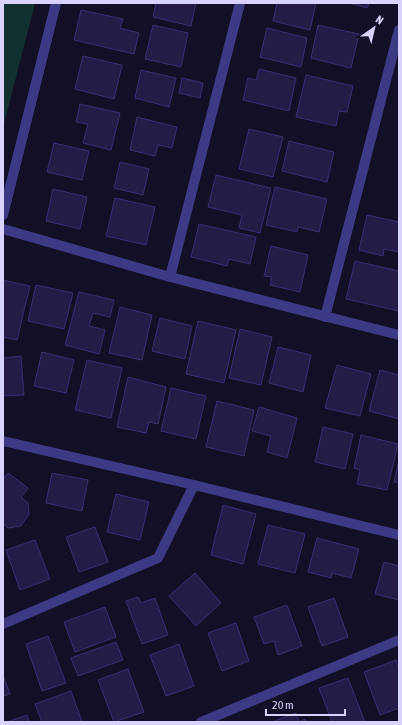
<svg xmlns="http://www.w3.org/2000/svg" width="402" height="725" font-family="'Asap Condensed',sans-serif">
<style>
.green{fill:#12302f}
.building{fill:#241b47;stroke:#3b2d73}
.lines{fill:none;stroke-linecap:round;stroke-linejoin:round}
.minor{stroke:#3d3a85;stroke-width:10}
</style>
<rect width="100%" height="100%" fill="#130f26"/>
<polygon class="green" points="3,3 35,3 3,128"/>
<g class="building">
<polygon points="156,3 196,3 191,26 153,17"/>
<polygon points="277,3 316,3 310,30 273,21"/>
<polygon points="349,3 369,3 367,8"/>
<polygon points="81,10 123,19 120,28 139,33 134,54 74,40"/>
<polygon points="153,25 188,33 181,67 145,59"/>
<polygon points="318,25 359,34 351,68 311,58"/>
<polygon points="267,28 307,38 301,67 260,57"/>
<polygon points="83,56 122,65 114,99 75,89"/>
<polygon points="259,69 296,78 289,111 243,100 248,78 256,80"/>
<polygon points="141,70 176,78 169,107 135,98"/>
<polygon points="306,75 353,86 347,112 339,111 336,126 296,117"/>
<polygon points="182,78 203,83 200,98 179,93"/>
<polygon points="80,104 120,113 111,150 83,143 88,124 76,122"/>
<polygon points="137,117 177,127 172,148 158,145 155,156 130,150"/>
<polygon points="249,129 283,137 273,177 239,169"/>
<polygon points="289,141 334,152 327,182 282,171"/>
<polygon points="54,143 89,151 82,180 47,172"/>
<polygon points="120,162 149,169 143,195 114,188"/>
<polygon points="216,175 271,188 260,233 239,228 242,215 208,207"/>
<polygon points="275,187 327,199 319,232 298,227 297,232 266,225"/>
<polygon points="53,189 87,197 80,229 46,221"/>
<polygon points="115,198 155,207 146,245 106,236"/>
<polygon points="367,215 399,222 399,252 384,249 383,256 359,250"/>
<polygon points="199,224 256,237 250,264 229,259 227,266 191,257"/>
<polygon points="271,246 308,255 300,292 270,285 272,277 264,276"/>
<polygon points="355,261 399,271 399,311 346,299"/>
<polygon points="3,280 30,286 17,340 3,337"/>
<polygon points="36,285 73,293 64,329 28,321"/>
<polygon points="79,292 114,300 110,317 93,313 89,326 105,330 99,354 65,345"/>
<polygon points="120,307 152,315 142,360 109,353"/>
<polygon points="160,318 192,326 185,359 152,351"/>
<polygon points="198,321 236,330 224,383 186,374"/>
<polygon points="240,329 272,337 261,385 229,378"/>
<polygon points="278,347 311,355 303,392 269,383"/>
<polygon points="42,352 74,360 66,393 34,386"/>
<polygon points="21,356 24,395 3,396 3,358"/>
<polygon points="87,360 122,368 111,418 75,410"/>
<polygon points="337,365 371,374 360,416 325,408"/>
<polygon points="380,370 399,375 399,419 369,411"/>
<polygon points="128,377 166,387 158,424 149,422 146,433 117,427"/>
<polygon points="171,388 206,396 196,439 161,431"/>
<polygon points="217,401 254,410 244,456 206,447"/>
<polygon points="259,407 297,418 287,458 267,452 271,436 252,431"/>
<polygon points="323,427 353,434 345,469 315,462"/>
<polygon points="361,435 398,444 387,490 357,484 360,470 354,468"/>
<polygon points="399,460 399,483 394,482"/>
<polygon points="8,473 28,488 21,497 28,503 29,514 21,526 8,528 3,524 3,479"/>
<polygon points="52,473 88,480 82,511 46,503"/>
<polygon points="116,494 149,502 140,540 107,532"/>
<polygon points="223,505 256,514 243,564 211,555"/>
<polygon points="268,525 305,534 295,573 258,564"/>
<polygon points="95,527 108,562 79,572 66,537"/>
<polygon points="317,538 359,549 351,578 332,573 331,578 308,572"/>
<polygon points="35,540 50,579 20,590 6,550"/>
<polygon points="384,562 399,566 399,600 375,594"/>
<polygon points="195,573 221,603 196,626 169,596"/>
<polygon points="138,597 141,603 155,598 168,635 142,644 126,601"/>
<polygon points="334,598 348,637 322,646 308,607"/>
<polygon points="287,605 302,646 278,655 274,641 264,644 254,617"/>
<polygon points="105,607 116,637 75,652 64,622"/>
<polygon points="236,623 249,661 222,671 208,633"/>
<polygon points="48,636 66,683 42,691 26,644"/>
<polygon points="116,642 123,660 78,676 71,658"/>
<polygon points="179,644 194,686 166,696 150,655"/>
<polygon points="396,660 399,670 399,708 380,715 364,672"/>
<polygon points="128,669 144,712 114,722 98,680"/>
<polygon points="3,675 10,694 3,696"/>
<polygon points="348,678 365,722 332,722 319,688"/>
<polygon points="71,691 82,722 42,722 35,704"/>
<polygon points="296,713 299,722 305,719 306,722 272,722"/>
<polygon points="27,715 29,722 7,722"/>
</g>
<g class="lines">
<g class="minor">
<polyline points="3,215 56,3"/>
<polyline points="3,229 170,277 399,335"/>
<polyline points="170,277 240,3"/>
<polyline points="325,317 399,30"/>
<polyline points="3,441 194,485 399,535"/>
<polyline points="3,624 158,558 194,485"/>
<polyline points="201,722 399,640"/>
</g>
</g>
<rect width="402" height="725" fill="none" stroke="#d9d4ff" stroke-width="8"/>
<g transform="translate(374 28) rotate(34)" stroke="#130f26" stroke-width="3" paint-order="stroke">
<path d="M0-3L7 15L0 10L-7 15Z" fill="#d9d4ff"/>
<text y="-6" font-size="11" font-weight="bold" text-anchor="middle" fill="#d9d4ff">N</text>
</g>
<path d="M266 709v6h79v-6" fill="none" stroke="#d9d4ff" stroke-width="2"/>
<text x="272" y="709" font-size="12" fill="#d9d4ff" stroke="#130f26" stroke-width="3" paint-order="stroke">20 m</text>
</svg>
